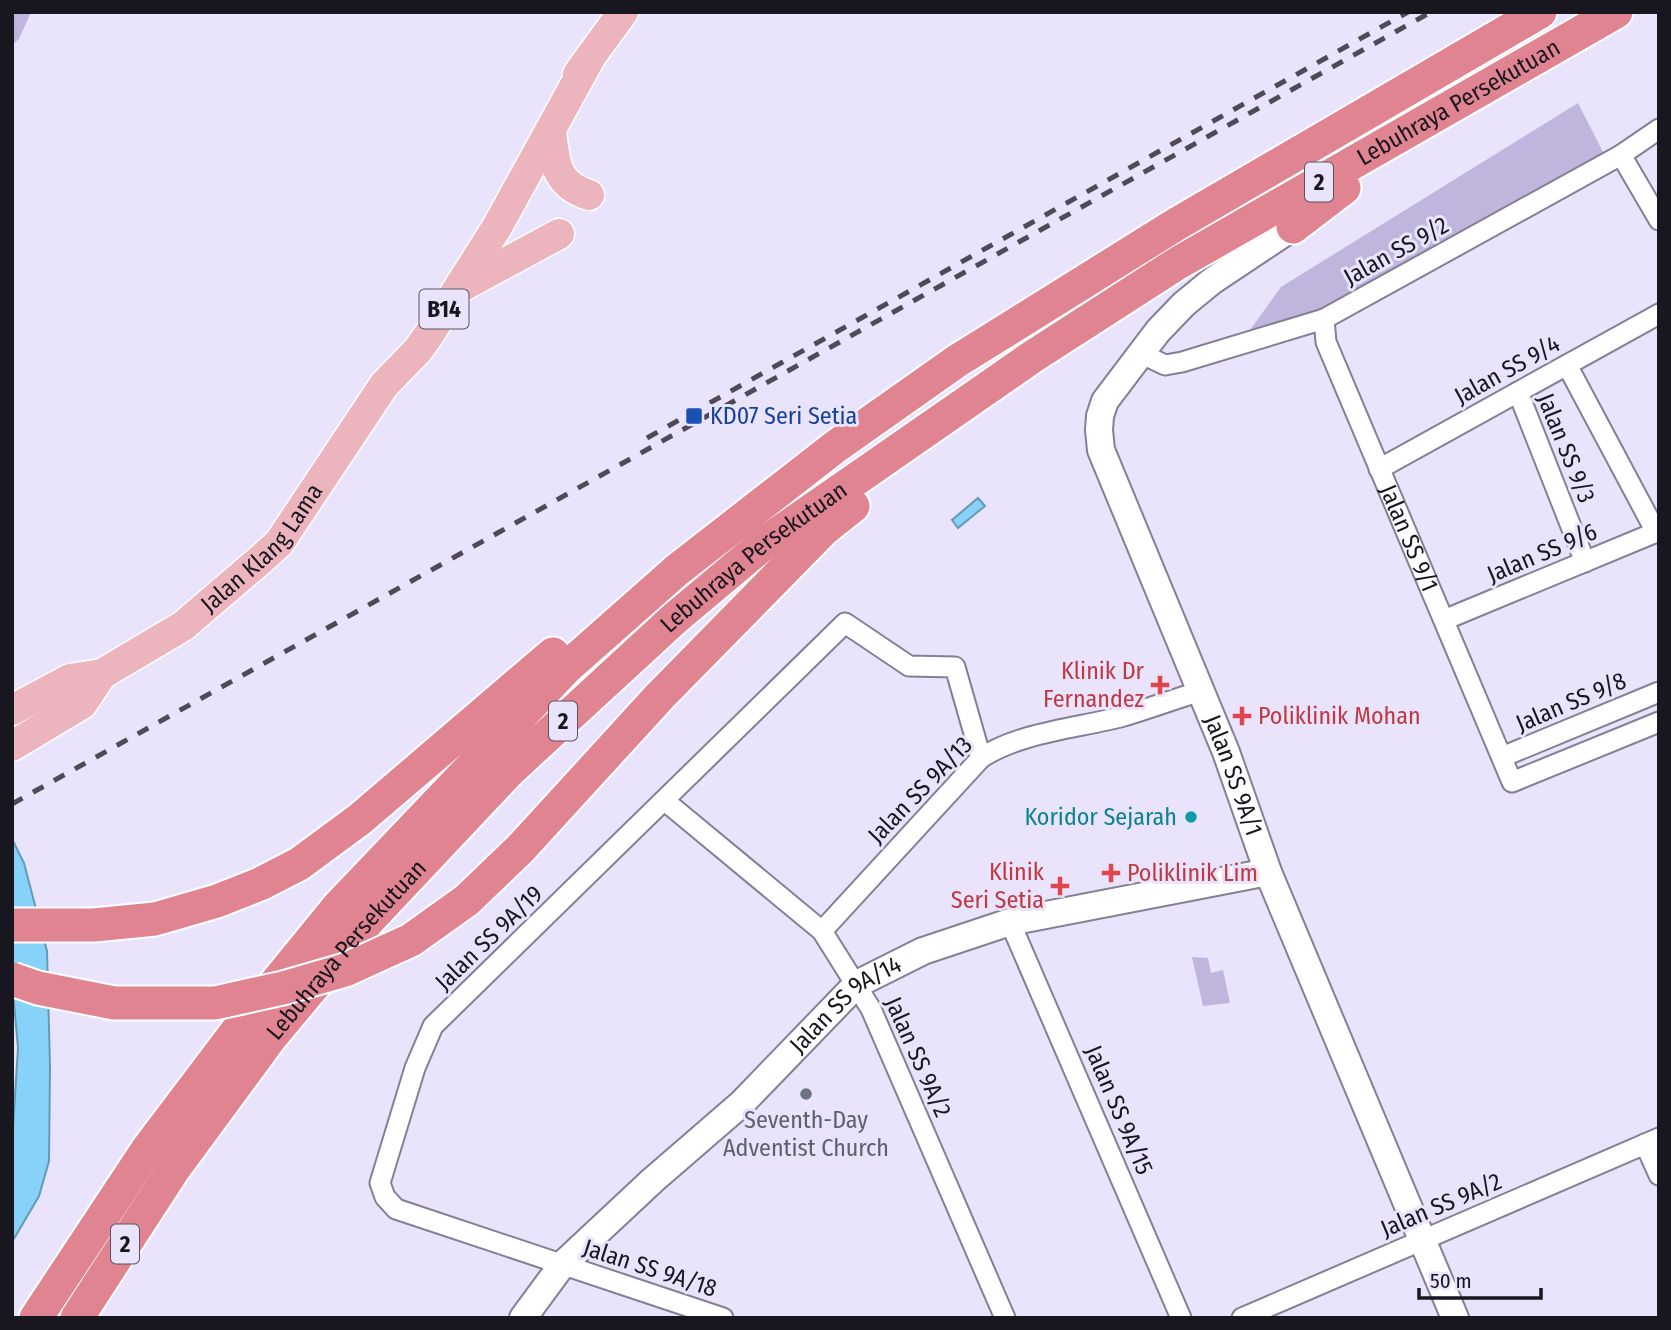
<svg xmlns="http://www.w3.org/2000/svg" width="1671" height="1330" font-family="'Fira Sans Condensed',sans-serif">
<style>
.green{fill:#bfb5dd}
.water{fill:#86d2f9;stroke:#659ab7;stroke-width:2}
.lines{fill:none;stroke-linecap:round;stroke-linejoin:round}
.street-casing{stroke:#847f95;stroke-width:23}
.secondary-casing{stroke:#847f95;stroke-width:30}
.primary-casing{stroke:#fff;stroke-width:33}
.highway-casing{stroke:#fff;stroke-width:37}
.street{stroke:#fff;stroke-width:19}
.secondary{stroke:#fff;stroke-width:26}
.primary{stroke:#ecb5bd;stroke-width:30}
.highway{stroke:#e08491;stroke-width:33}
.rail{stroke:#4e4b57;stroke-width:5;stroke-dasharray:12 12;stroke-linecap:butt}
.highway-bridge-casing{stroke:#fff;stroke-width:37;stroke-linecap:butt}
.highway-bridge{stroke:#e08491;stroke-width:33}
.transit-dot{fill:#1a4fb4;stroke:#e9e3fb;stroke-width:2.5}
.health-dot{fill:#e0444e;stroke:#e9e3fb;stroke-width:2.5}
.culture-dot{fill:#0f9aa8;stroke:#e9e3fb;stroke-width:2.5}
.worship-dot{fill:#6b7280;stroke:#e9e3fb;stroke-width:2.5}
.labels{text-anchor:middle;stroke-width:6;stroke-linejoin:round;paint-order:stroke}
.shield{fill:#e9e3fb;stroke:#575460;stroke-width:2}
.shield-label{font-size:23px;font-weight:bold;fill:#18161e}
.street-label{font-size:24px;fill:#18161e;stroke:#e9e3fb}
.transit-label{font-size:24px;fill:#164399;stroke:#e9e3fb;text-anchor:start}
.health-label{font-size:24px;fill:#be3a42;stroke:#e9e3fb;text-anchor:end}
.culture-label{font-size:24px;fill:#0d838f;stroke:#e9e3fb;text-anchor:end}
.worship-label{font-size:24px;fill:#5b616d;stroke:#e9e3fb}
</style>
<rect width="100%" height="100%" fill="#e9e3fb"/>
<g class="green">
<polygon points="12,12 31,12 19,39 12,45"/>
<polygon points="1578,103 1605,156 1321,311 1250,330 1281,287"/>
<polygon points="1192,957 1208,958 1211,973 1223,970 1230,1003 1203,1006"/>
</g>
<g class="water">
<polygon points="978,498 985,506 958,528 952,520"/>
<polygon points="12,839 24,863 47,951 50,1066 49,1161 39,1196 12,1242 12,1143 18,1048 12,981"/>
</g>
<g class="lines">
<defs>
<g id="street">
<polyline points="1621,155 1659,220"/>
<path id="s1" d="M1324,319L1326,342L1512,782L1659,722"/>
<polyline points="1140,353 1165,365 1182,362 1324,319 1621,155 1659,129"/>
<polyline points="1567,365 1656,532"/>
<polyline points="1518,392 1585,562"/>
<polyline points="1379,469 1659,314"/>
<polyline points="1444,620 1659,531"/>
<polyline points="1502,757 1659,692"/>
<polyline points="665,801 822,931 871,1009 1005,1318"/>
<polyline points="1010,922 1181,1318"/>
<path d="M822,931L981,758C1020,732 1079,728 1124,716C1150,708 1175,699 1201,691"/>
<polyline points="1645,1144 1659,1175"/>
<polyline points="723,1318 396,1209 385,1197 380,1183 415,1068 433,1026 845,623 909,666 955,667 981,758"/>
<polyline points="1242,1318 1659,1138"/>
</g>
<g id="secondary">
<path id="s2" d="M1293,227L1212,281L1184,304L1158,331L1105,401L1100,416L1099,430L1101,450L1226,752L1268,872L1455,1318"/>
<path id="s3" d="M523,1318L562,1265L653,1180L742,1103L857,984L923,951L1010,922L1268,872"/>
</g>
<g id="primary">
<polyline points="578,74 623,12"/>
<path d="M551,131C555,163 555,184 589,195"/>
<polyline points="461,287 559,234"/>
<path id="s4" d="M12,710L70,679L102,674L183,626L259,561L279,543L384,385L418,350L430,333L497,227L590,58"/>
<polyline points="12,746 82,704 102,674"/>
</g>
<g id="highway">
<polyline points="1293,227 1344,188"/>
<polyline points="520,849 660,696 824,529 853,506"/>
<polyline points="12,925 94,925 155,919 217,901 260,884 299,864 360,819 553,654"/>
<polyline points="36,1318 147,1150 240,1027 338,907 565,669 677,570 835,447 957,361 1175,225 1540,12"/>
<path id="s5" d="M77,1318L173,1170L270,1038L365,924L509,771L674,619L767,541L1032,357L1178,263L1616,12"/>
</g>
</defs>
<use href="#street" class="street-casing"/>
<use href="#secondary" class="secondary-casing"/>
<use href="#primary" class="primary-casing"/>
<use href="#highway" class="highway-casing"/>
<use href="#street" class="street"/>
<use href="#secondary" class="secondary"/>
<use href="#primary" class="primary"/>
<use href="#highway" class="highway"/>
<g class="rail">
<polyline points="647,438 1408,12"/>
<polyline points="12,804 1431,12"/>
</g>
<defs>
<polyline id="highway-bridge" points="12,979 38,988 114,1003 215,1003 283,988 345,970 411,940 467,900 520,849"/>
</defs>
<use href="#highway-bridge" class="highway-bridge-casing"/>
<use href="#highway-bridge" class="highway-bridge"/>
</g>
<rect class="transit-dot" x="685" y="407" width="18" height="18" rx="3.5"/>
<g class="health-dot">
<path d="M1156.5 674.5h7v7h7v7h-7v7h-7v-7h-7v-7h7z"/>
<path d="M1238.5 705.5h7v7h7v7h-7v7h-7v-7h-7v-7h7z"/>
<path d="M1107.5 862.5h7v7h7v7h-7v7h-7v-7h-7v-7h7z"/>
<path d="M1056.5 875.5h7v7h7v7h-7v7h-7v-7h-7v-7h7z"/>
</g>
<circle class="culture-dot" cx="1191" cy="817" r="7"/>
<circle class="worship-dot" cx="806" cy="1094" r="7"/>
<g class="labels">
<g class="shield">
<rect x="1305" y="162.5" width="28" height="39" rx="5"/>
<rect x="419.5" y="289.5" width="49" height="39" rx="5"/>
<rect x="549" y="701.5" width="28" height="39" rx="5"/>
<rect x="111" y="1224.5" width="28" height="39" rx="5"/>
</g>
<g class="shield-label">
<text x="1319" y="190">2</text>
<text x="444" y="317">B14</text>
<text x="563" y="729">2</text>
<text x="125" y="1252">2</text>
</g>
<g class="street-label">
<text dy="8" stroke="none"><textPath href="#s5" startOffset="1864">Lebuhraya Persekutuan</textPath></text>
<text transform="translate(1396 251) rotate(-29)" y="8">Jalan SS 9/2</text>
<text transform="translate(1507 370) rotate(-29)" y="8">Jalan SS 9/4</text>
<text transform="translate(1566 448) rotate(68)" y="8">Jalan SS 9/3</text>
<text dy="8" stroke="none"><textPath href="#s1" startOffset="236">Jalan SS 9/1</textPath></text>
<text dy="8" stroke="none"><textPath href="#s4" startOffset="304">Jalan Klang Lama</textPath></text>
<text transform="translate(1542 553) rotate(-23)" y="8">Jalan SS 9/6</text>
<text dy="8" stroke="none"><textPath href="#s5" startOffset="1024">Lebuhraya Persekutuan</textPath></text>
<text transform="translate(1571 702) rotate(-23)" y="8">Jalan SS 9/8</text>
<text dy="8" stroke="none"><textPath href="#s2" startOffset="660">Jalan SS 9A/1</textPath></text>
<text transform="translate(920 790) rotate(-46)" y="8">Jalan SS 9A/13</text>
<text transform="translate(489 938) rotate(-44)" y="8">Jalan SS 9A/19</text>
<text dy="8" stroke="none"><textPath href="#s5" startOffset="457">Lebuhraya Persekutuan</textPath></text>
<text dy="8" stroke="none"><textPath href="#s3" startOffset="452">Jalan SS 9A/14</textPath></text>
<text transform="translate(918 1057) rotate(66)" y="8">Jalan SS 9A/2</text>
<text transform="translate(1119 1110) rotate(67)" y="8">Jalan SS 9A/15</text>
<text transform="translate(1441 1205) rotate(-23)" y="8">Jalan SS 9A/2</text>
<text transform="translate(650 1268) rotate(18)" y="8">Jalan SS 9A/18</text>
</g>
<g class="transit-label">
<text x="710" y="424">KD07 Seri Setia</text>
</g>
<g class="health-label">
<text x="1144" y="679">Klinik Dr<tspan x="1144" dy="28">Fernandez</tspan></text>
<text x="1258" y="724" text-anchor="start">Poliklinik Mohan</text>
<text x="1044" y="880">Klinik<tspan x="1044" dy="28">Seri Setia</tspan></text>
<text x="1127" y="881" text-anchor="start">Poliklinik Lim</text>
</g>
<g class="culture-label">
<text x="1177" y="825">Koridor Sejarah</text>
</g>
<g class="worship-label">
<text x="806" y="1128">Seventh-Day<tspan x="806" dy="28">Adventist Church</tspan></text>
</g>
</g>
<rect width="1671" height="1330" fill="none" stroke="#18161e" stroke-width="28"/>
<path d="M1419 1288v10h122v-10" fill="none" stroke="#18161e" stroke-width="3.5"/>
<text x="1430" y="1288" font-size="21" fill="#18161e" stroke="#e9e3fb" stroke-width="5" paint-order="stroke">50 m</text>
</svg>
